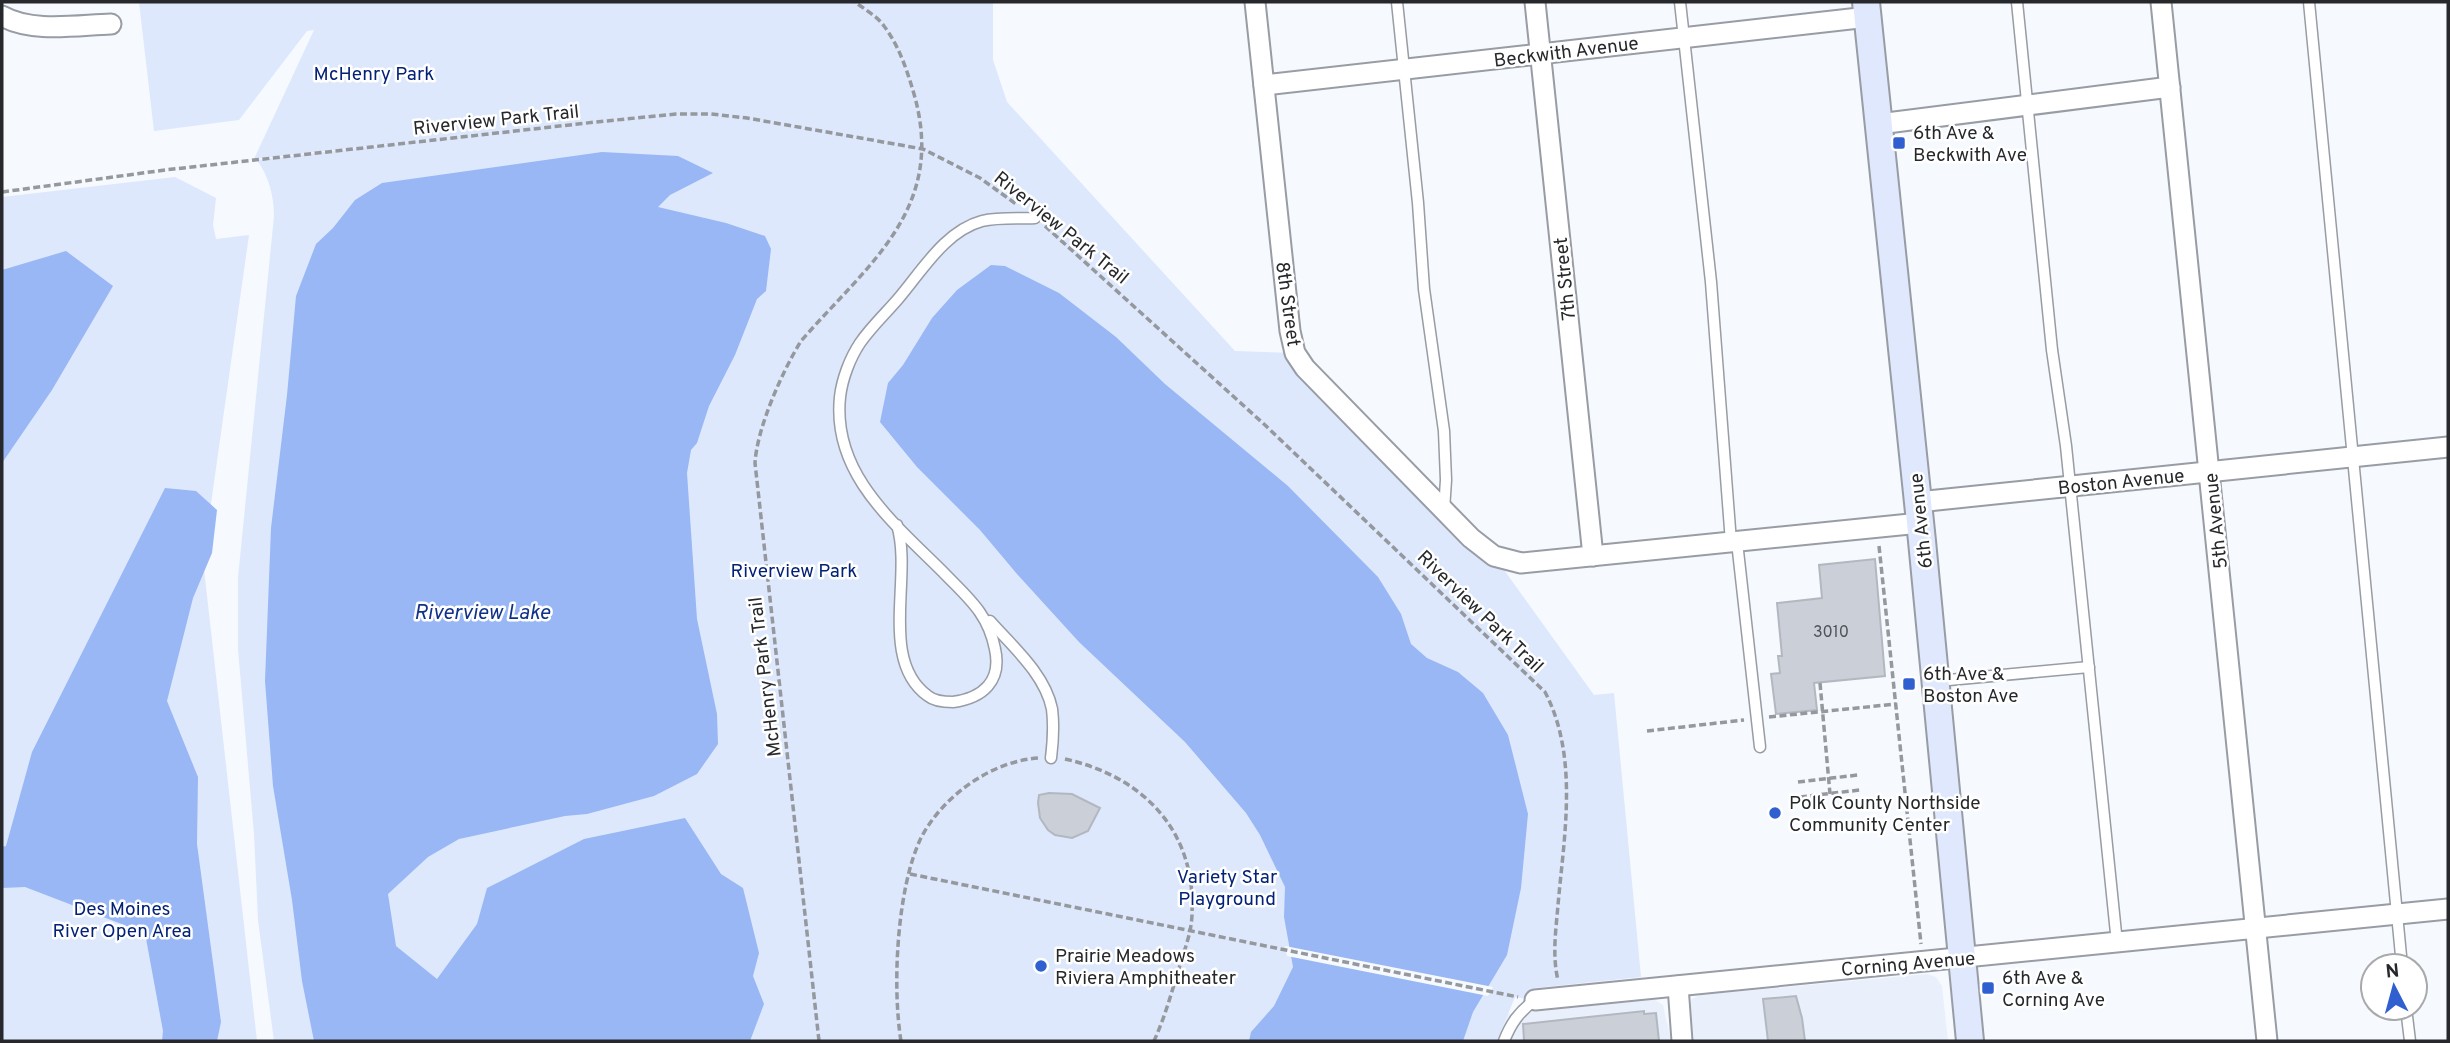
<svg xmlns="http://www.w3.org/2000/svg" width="2450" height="1043" font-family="Overpass,sans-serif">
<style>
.built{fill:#e9f0fc}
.green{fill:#dde8fd}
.water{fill:#98b7f4}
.pier{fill:#f6f9fe}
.building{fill:#cacfd8;stroke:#b3b7c0;stroke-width:2}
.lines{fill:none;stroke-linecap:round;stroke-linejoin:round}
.service-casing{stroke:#989ca4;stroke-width:13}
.minor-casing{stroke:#989ca4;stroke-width:23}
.secondary-casing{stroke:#989ca4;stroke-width:30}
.path{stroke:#95989c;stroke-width:3.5;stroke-dasharray:7 3.5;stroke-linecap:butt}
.service{stroke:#fff;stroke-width:10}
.minor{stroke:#fff;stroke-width:19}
.secondary{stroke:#dfe8fc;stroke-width:26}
.poi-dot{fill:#3060cf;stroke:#fff;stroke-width:2.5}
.labels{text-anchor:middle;stroke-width:5;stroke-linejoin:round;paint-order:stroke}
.number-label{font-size:16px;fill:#4f5256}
.street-label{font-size:19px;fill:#26282b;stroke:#fff}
.park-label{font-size:19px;fill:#032177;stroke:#fff}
.poi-label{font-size:19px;fill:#26282b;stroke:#fff;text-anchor:start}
.water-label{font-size:21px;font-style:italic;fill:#103288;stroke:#fff}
</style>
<rect width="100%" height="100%" fill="#f6f9fe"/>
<g class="built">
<polygon points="1927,974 1936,977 1942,986 1948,1041 1692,1041 1690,1005 1692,999 1699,995"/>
<polygon points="1647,1000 1655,1000 1663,1005 1671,1041 1497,1041 1508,1014"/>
</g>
<g class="green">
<path d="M139,2H993V60L1007,102L1235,351L1295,353L1494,556L1594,695L1614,693L1641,977L1535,988V1000L1515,997L1497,1041H274L258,920L254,834L238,649V578L274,216C274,196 269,177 257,160L483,133L254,159L314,30L307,31L239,120L154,131Z"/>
<polygon points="175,177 216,198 213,225 216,239 249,235 203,560 257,1041 2,1041 2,197"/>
</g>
<g class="water">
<polygon points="602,152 678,156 713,173 670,195 658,207 726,223 765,236 771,249 766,291 757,299 735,355 709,406 697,443 691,450 687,473 697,619 717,714 718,744 697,774 654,796 587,814 565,816 459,839 428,857 388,894 396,946 437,979 477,924 487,888 584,839 685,818 721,874 743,888 759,953 753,976 764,1004 750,1041 314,1041 302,981 292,900 273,786 265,681 271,528 287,395 296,296 316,244 333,228 355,200 382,183"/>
<polygon points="66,251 113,286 52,390 2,463 2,270"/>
<polygon points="991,265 1005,266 1059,293 1116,337 1165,384 1288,486 1378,577 1401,614 1411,644 1427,658 1458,672 1483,693 1508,735 1528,814 1521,888 1507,955 1473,1012 1463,1041 1249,1041 1251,1032 1274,1006 1293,967 1284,917 1285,887 1260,835 1246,813 1185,742 1079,642 1017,574 980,530 917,467 880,422 888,383 903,365 932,318 957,290"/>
<polygon points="165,488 196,491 217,510 212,553 193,598 167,701 198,777 197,844 221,1022 217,1041 162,1041 163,1031 145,933 25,887 2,888 2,847 6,846 32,752"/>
</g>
<polygon class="pier" points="1285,946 1493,987 1488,996 1287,956"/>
<g class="building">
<polygon points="1875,559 1885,676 1814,683 1817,710 1776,714 1771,674 1780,673 1778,656 1782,656 1777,603 1822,598 1819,565"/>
<polygon points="1049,793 1072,794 1100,808 1088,831 1072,838 1055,835 1048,830 1040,818 1038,803 1039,795"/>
<polygon points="1796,996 1802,1018 1805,1041 1768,1041 1763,999"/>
<polygon points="1644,1011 1644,1014 1656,1013 1659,1041 1524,1041 1523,1024"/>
</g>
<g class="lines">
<defs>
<g id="service">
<polyline points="1397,2 1418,203 1424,289 1444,431 1446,480 1444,510"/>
<polyline points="1680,2 1711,282 1731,542"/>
<polyline points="2017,2 2052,350 2066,446 2117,943"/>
<polyline points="2309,2 2402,966"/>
<path d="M897,525C913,576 878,660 928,696C934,701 945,702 953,702C983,698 1002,681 995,649C988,613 968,598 943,572C894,523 832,474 840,397C842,379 850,358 860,343C871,327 886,313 898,299C922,271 945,231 982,221C999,217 1018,219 1035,218"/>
<polyline points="1737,542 1760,747"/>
<path d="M990,621C1012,646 1045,674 1052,709C1054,725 1053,742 1051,758"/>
<polyline points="1938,681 2089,667"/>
<polyline points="2406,1008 2410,1041"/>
<path d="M1504,1041C1511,1023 1519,1012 1535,1000"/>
</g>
<g id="minor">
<polyline points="1255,2 1290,331 1295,353 1305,368 1471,538 1494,556 1521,563 1920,523"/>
<polyline points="1535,2 1593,556"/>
<polyline points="2161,2 2267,1041"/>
<path d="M2,16C32,33 77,25 111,24"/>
<polyline points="1264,85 1868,17"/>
<polyline points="1879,124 2170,87"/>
<polyline points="1918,502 2448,447"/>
<polyline points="1678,986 1682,1041"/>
<polyline points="1535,1000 2448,909"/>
</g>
<polyline id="secondary" points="1866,2 1922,541 1970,1041"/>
</defs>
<use href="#service" class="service-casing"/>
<use href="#minor" class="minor-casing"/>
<use href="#secondary" class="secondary-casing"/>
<g class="path">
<polyline points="2,192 165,170 596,122 676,114 711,114 747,118 923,149 980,178 1016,204"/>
<path d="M1045,226L1265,425L1545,692C1579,757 1564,836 1558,905C1556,929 1552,956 1558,980"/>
<polyline points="1879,546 1921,944"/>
<polyline points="1820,683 1830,794"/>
<polyline points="1769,717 1896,704"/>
<polyline points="1647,731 1744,720"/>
<path d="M1065,759C1142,776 1196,830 1192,913C1192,931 1185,948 1180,965C1172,991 1165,1017 1154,1041"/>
<polyline points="1798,782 1858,775"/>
<polyline points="1800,797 1860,790"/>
<polyline points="910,874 1518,997"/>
<path d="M819,1041L755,463C757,428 782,372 801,341C868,264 947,209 914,94C907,70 899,46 884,26C877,16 864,9 855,2"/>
<path d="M901,1041C892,986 897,890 920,840C941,797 992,760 1040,758"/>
</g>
<use href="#service" class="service"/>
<use href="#minor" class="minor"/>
<use href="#secondary" class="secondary"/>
</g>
<g class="poi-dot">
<rect x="1892" y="136" width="14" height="14" rx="3.5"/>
<rect x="1902" y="677" width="14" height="14" rx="3.5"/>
<circle cx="1775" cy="813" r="7"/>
<circle cx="1041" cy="966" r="7"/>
<rect x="1981" y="981" width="14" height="14" rx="3.5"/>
</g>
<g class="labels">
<g class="number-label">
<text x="1831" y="637">3010</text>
</g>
<g class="street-label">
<text transform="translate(1566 51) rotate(-7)" y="7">Beckwith Avenue</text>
<text transform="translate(496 119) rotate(-6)" y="7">Riverview Park Trail</text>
<text transform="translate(1062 227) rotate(39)" y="7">Riverview Park Trail</text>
<text transform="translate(1564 279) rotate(-96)" y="7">7th Street</text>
<text transform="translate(1289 304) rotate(82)" y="7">8th Street</text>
<text transform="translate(2121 481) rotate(-6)" y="7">Boston Avenue</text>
<text transform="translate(1920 521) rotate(-96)" y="7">6th Avenue</text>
<text transform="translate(2215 521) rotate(-96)" y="7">5th Avenue</text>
<text transform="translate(1481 611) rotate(44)" y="7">Riverview Park Trail</text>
<text transform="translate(764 677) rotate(-97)" y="7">McHenry Park Trail</text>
<text transform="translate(1908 963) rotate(-5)" y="7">Corning Avenue</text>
</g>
<g class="park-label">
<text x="374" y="80">McHenry Park</text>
<text x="794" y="577">Riverview Park</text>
<text x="1227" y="883">Variety Star<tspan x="1227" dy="22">Playground</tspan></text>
<text x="122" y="915">Des Moines<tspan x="122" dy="22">River Open Area</tspan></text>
</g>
<g class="poi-label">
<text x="1913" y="139">6th Ave &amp;<tspan x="1913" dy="22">Beckwith Ave</tspan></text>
<text x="1923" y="680">6th Ave &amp;<tspan x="1923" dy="22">Boston Ave</tspan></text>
<text x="1789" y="809">Polk County Northside<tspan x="1789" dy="22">Community Center</tspan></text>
<text x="1055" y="962">Prairie Meadows<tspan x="1055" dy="22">Riviera Amphitheater</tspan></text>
<text x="2002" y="984">6th Ave &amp;<tspan x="2002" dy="22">Corning Ave</tspan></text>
</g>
<g class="water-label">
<text x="482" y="619">Riverview Lake</text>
</g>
</g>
<rect width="2450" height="1043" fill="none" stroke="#26282b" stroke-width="7"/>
<g transform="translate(2394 987) rotate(354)"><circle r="33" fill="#ffffff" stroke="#a8a9aa" stroke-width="2"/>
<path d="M0-5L12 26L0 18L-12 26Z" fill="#3060cf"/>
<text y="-10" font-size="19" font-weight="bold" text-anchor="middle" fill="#26282b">N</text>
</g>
</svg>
